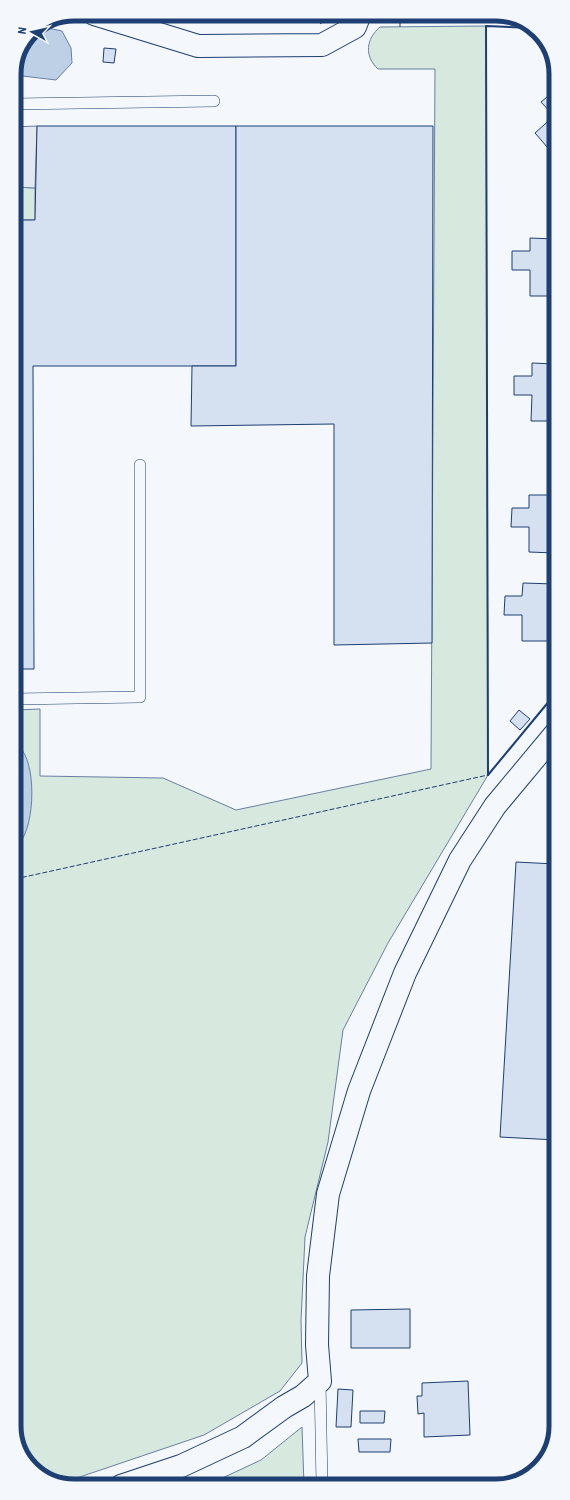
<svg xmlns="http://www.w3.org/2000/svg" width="570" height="1500" font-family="'Roboto Condensed',sans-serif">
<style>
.green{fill:#d7e8df;stroke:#687fa3}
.parking{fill:#e3e8f0;stroke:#687fa3}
.water{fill:#bed0e5;stroke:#687fa3}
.building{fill:#d5e0f0;stroke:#1d3f73}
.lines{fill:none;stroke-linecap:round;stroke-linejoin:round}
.lane-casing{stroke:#1d3f73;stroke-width:12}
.street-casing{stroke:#1d3f73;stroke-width:24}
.lane{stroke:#f4f7fb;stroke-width:11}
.street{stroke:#f4f7fb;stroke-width:22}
.fence{stroke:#1d3f73;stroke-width:1;stroke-dasharray:5 2;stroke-linecap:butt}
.wall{stroke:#1d3f73;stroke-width:2}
.rim{fill:none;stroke:#1d3f73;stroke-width:5}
</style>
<rect width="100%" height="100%" fill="#f4f7fb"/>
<g class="green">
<path d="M486,26L488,775L388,943L343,1030L328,1142L305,1237L301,1321L302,1363L280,1391L204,1435L62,1483L35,1471L16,1442L15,710L40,709V776L163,778L236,810L431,769L435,69H378C364,56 366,39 380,27Z"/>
<polygon points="14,187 35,188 35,220 14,220"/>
<polygon points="302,1427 304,1485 203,1485 218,1480 261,1460"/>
</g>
<polygon class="parking" points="37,126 35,188 14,187 14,127"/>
<g class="water">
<polygon points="43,27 62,31 71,48 72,63 56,80 14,75 14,70 32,31"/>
<path d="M15,744C17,746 20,748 22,750C37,770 35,833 15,848Z"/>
</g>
<g class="building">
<polygon points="385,14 394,14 394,19 384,18"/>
<polygon points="104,48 116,49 114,63 103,62"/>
<polygon points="554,91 554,155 535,133 554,116 541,102"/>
<polygon points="37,126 236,126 236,366 33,366 34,669 15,669 14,220 35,220"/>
<polygon points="236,126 433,126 432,643 334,645 334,424 191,426 192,366 236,366"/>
<polygon points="530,238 554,239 554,296 530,296 530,270 512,270 512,251 530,251"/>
<polygon points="532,363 554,364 554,421 531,421 532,395 514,395 514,376 532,376"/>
<polygon points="529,495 555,495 555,553 529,552 529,527 511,527 512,508 529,508"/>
<polygon points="523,583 555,584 555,641 522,641 522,615 504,615 505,596 522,596"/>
<polygon points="519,710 530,719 520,730 510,721"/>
<polygon points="516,862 555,864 556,1140 500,1137"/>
<polygon points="410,1309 410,1348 351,1348 351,1310"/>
<polygon points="468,1381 470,1435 424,1437 424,1413 418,1414 417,1396 422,1396 422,1383"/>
<polygon points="338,1389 353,1390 351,1427 336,1427"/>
<polygon points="360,1411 385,1411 384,1423 360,1423"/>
<polygon points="358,1439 391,1439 390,1452 359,1452"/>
</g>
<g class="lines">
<defs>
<g id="lane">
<polyline points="14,104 214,101"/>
<polyline points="15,699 140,697 140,465"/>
<polyline points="320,1381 322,1485"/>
</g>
<g id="street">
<polyline points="94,14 198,46 322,45 355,27 360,14"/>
<polyline points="121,1486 181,1466 243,1437 284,1407 303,1396 320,1381 317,1345 318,1276 328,1194 359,1091 405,973 460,860 495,806 555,734"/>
</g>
</defs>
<use href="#lane" class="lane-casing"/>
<use href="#street" class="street-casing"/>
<use href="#lane" class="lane"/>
<use href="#street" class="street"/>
<g class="fence">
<polyline points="320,24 331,16 331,14"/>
<polyline points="400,27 400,14"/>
<polyline points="15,879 488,775"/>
</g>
<g class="wall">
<polyline points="488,775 486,26 534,28"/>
<polyline points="488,775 555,694"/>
</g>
</g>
<path d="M0 0H570V1500H0ZM74 21H496A53 53 0 0 1 549 74V1426A53 53 0 0 1 496 1479H74A53 53 0 0 1 21 1426V74A53 53 0 0 1 74 21Z" fill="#f4f7fb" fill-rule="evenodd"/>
<path class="rim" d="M74 21H496A53 53 0 0 1 549 74V1426A53 53 0 0 1 496 1479H74A53 53 0 0 1 21 1426V74A53 53 0 0 1 74 21Z"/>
<g transform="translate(32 32) rotate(278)" stroke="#f4f7fb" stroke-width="3" paint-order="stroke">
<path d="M0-3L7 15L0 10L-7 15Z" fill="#1d3f73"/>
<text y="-6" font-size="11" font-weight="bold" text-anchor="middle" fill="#1d3f73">N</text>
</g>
</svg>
